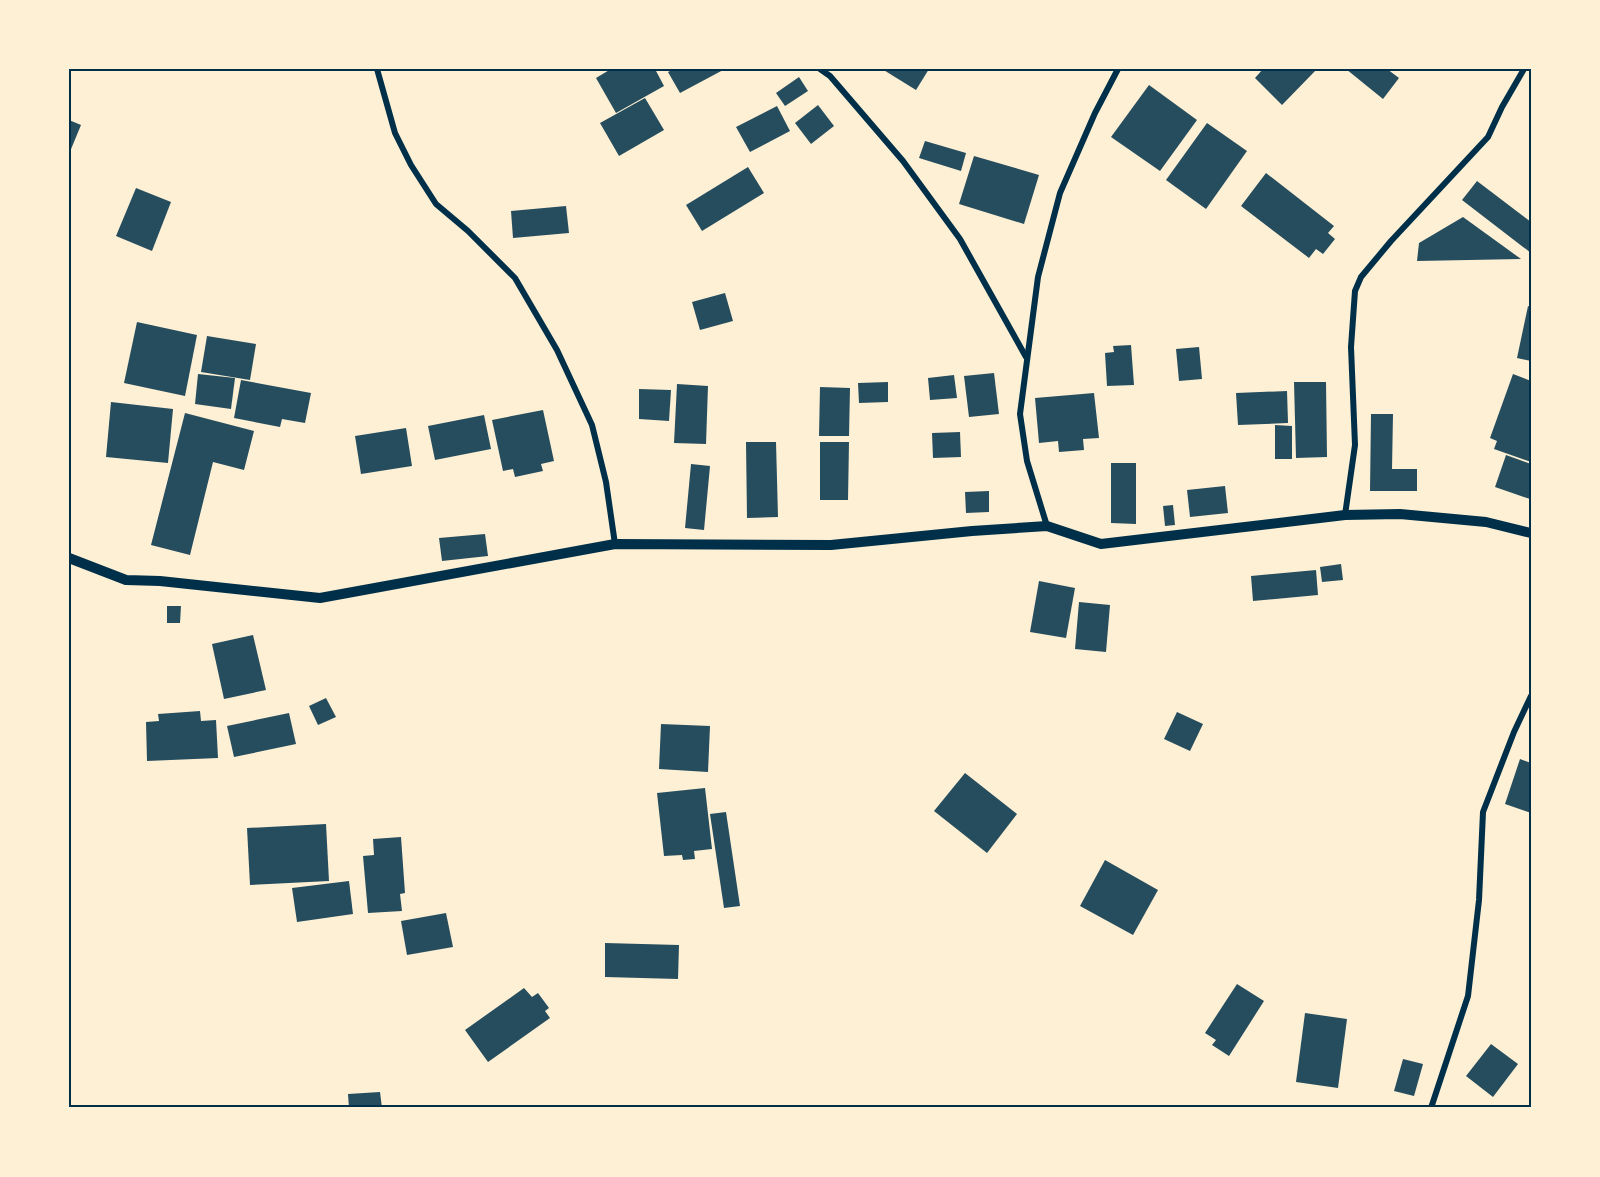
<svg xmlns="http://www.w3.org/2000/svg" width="1600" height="1177" font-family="Roboto,sans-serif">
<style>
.building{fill:#264d5e}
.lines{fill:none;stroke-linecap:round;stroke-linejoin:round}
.minor{stroke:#003049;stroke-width:6}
.tertiary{stroke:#003049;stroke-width:10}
.neatline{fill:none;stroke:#003049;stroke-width:2}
</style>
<rect width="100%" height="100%" fill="#fdf0d5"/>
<g class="building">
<polygon points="611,69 655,69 664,86 616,113 596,78"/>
<polygon points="674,69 725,69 680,93 668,72"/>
<polygon points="882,69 929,69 916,90"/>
<polygon points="1263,69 1317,69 1282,105 1255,78"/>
<polygon points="1346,69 1387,69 1399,78 1383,99"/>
<polygon points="799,77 808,91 785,106 776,93"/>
<polygon points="1149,85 1197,120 1160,171 1111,137"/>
<polygon points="645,98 664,130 619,156 600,123"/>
<polygon points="818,105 834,126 811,144 795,123"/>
<polygon points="777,106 790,131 750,152 736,127"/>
<polygon points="69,120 81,125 69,154"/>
<polygon points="1207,123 1247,151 1206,209 1166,180"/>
<polygon points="925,141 966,153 961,171 919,158"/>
<polygon points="974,156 1039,175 1024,224 959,204"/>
<polygon points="748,167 764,193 702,231 686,205"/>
<polygon points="1266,173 1334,226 1328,233 1335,239 1323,254 1316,249 1309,258 1241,206"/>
<polygon points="1477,181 1531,222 1531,253 1462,200"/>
<polygon points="136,188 171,202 152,251 116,236"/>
<polygon points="566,206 569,233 513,238 511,211"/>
<polygon points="1463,217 1521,259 1417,261 1419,243"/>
<polygon points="725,293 733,321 700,330 692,302"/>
<polygon points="1528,306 1531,307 1531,361 1517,358"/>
<polygon points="137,322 197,335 185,396 124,383"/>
<polygon points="207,336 256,344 250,380 201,372"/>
<polygon points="1131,345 1134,385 1107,386 1105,353 1114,352 1113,346"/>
<polygon points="1199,347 1202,379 1179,381 1176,349"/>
<polygon points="994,373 999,414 969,417 964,376"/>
<polygon points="198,374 235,378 231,409 195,404"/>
<polygon points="1513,374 1531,381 1531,462 1494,449 1497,441 1490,438"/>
<polygon points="954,375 957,398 930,400 928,378"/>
<polygon points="241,380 311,393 305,423 282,419 280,427 234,418"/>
<polygon points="888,382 888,402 859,403 858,383"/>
<polygon points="1294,382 1326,382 1327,457 1296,458"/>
<polygon points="677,384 708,386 706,444 674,443"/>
<polygon points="820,387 850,388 849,436 819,436"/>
<polygon points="639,389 671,390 669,421 639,419"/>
<polygon points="1287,391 1288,423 1238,425 1236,393"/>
<polygon points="1094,393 1099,438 1083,439 1084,450 1059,452 1058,441 1039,443 1035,398"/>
<polygon points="111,402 173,409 168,463 106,457"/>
<polygon points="543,410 554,461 541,464 543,471 515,477 513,469 503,471 492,420"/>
<polygon points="185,413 254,431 244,470 213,462 190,555 151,545"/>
<polygon points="1371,414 1393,414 1392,469 1417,469 1417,491 1370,491"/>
<polygon points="484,415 491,449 435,460 428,426"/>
<polygon points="1275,425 1292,426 1292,459 1275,459"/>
<polygon points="406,428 412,466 361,474 355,436"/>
<polygon points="960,432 961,457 933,458 932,433"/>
<polygon points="746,442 776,442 778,517 747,518"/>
<polygon points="820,442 849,442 848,500 820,500"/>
<polygon points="1506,455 1531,464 1530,499 1495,487"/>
<polygon points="1111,463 1136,463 1136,524 1111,523"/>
<polygon points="691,464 710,466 704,530 685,528"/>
<polygon points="1225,486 1228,513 1190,517 1187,490"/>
<polygon points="989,491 989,512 966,513 965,492"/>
<polygon points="1173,505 1175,525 1165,526 1163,506"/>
<polygon points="485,534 488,556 442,561 439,538"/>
<polygon points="1341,564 1343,580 1322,582 1320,567"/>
<polygon points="1316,570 1318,595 1253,601 1251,576"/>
<polygon points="1039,581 1075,588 1066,638 1030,632"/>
<polygon points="1079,602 1110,605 1106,652 1075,649"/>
<polygon points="167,606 181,606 180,623 167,623"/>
<polygon points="253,635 266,690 224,699 212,644"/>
<polygon points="326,698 336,717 318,725 309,706"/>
<polygon points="200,711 201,721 216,720 218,758 147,761 146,722 159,721 158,714"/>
<polygon points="1177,712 1203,724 1190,751 1164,739"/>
<polygon points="289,713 296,744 234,757 227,726"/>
<polygon points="661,724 710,726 708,772 659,769"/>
<polygon points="1520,759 1531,763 1531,813 1505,804"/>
<polygon points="965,773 1017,814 987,853 934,811"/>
<polygon points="705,788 712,849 694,851 695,859 683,860 682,855 664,856 657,793"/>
<polygon points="726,812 740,906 724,908 710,814"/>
<polygon points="326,824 329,881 250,885 247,828"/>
<polygon points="401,837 405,893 400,894 402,911 368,913 363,856 374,855 373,839"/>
<polygon points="1105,860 1158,890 1133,935 1080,906"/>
<polygon points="349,881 353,914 297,922 292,888"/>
<polygon points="446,913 453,947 407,955 401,921"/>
<polygon points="605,943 679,945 678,979 605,977"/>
<polygon points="1237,984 1264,1001 1229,1056 1212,1045 1216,1040 1205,1033"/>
<polygon points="524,988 532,997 538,993 549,1008 545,1011 550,1018 488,1062 465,1030"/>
<polygon points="1305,1013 1347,1019 1338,1088 1296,1082"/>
<polygon points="1491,1044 1518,1064 1493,1097 1466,1076"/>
<polygon points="1403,1059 1423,1064 1414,1096 1394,1091"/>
<polygon points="380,1092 382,1108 349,1108 348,1094"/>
</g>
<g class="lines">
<g class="minor">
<polyline points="377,69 395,133 411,165 436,204 468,231 515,278 557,350 592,425 606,482 615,544"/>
<polyline points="820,69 830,76 903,161 960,239 1026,357"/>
<polyline points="1345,515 1355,445 1351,347 1355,291 1361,277 1391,241 1488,137 1502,107 1524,69"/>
<polyline points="1047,526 1027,461 1020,414 1038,277 1060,193 1095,113 1118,69"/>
<polyline points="1431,1108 1468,996 1479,900 1483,812 1514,732 1531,696"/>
</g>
<polyline class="tertiary" points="69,558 126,580 160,581 320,598 615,544 831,545 972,531 1047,526 1101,544 1345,515 1400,514 1486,522 1531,533"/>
</g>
<rect width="1600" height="1177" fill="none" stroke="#fdf0d5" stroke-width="141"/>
<rect x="70" y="70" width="1460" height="1036" class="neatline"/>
</svg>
